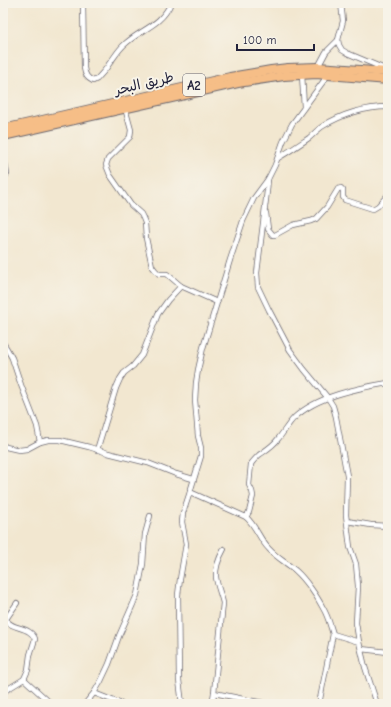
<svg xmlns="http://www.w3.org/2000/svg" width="391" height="707" font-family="'Comic Neue','Playpen Sans Arabic',sans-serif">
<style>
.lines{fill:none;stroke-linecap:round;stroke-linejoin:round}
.street-casing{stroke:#6b676f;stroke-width:6}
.highway-casing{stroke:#6b676f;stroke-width:10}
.street{stroke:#fff;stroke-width:4.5}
.highway{stroke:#f6be87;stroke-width:8}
.labels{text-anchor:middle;stroke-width:4;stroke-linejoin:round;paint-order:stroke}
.shield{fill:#f7f3e8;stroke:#62616f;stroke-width:1}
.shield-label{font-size:13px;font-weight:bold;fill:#22223b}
.street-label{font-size:14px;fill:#22223b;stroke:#f7f3e8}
</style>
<rect width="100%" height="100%" fill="#f7f3e8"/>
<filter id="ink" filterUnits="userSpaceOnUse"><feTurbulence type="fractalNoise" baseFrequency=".025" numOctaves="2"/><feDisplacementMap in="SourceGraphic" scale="8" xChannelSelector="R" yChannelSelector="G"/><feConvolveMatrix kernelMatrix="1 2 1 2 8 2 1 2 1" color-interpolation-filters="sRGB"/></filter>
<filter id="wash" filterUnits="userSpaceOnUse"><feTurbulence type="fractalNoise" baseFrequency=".012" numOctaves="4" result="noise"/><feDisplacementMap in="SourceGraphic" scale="16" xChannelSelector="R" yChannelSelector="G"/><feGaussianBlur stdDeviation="0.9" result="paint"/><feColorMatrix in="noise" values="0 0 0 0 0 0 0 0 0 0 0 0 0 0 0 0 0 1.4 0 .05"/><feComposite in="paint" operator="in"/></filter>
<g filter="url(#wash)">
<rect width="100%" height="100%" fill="#f2e7d0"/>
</g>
<g filter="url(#ink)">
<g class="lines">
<defs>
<g id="street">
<path d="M83,3L84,68C85,75 87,78 93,81L97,79C101,74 106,70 109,64C114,58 118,50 125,44C141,29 161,26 171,3"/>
<polyline points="3,7 4,3"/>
<polyline points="338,40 339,45 342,50 347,53 378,66 387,70"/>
<polyline points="318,67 326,52 338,40 343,21 341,3"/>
<polyline points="302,75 304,107"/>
<polyline points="125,108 131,130 130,137 108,159 106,165 110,175 131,205 141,214 143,218 145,223 146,238 152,266 155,270 159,274 167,274 181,286 217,302"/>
<polyline points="3,152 7,174"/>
<path d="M278,158C287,153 300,144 309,138C314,134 318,129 323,126C342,114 366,107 388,107"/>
<polyline points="268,179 267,191 257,273 258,287 269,310 290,350 304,369 328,398 333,406 336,417 347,476 346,515 350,547 356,564 358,586 356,623 359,642 365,667 377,704"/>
<polyline points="266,213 268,229 273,235 275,235 293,225 311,221 316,219 327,207 338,189 341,188 343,190 343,197 345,200 373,209 378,206 388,195"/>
<polyline points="3,343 7,349 12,358 21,385 37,426 40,442"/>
<polyline points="3,445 6,447 19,450 27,449 40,442 48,440 60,440 89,447 108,453 148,463 176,474 193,479"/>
<polyline points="97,450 116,388 120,379 124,373 133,366 142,355 158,314 168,300 181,286"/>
<path d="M190,492L246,517C256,526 260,540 269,549C277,558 287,563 296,571C305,579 317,596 323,608C328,616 330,625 333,634"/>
<path d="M246,517L249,512L253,496L252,491L249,485L251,464C253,461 256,458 259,455C266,450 273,446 278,439C284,432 288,424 294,418C317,396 358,388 388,383"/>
<polyline points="347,521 371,525 388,526"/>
<path d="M17,603L6,619C10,630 31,626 35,639L30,655L28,670L24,679"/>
<polyline points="361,649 388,652"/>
<polyline points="3,692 24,679 47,700 52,704"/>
<polyline points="94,693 122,704"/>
<path d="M214,693L223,603C221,594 217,586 216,577C215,567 219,558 224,549"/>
<polyline points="85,704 94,693 101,681 109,664 119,636 137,595 143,564 145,534 150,516"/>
<polyline points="182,704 179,680 178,595 180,579 186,544 182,522 183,513 190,492 201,456 201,448 198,436 195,400 196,383 198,370 203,348 230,260 243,221 254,198 268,179 275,165 283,142 292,124 328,75"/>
<polyline points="212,704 214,693 268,704"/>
<polyline points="319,704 333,634 359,642"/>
</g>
<g id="highway">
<polyline points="3,129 230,77 271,70 288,68 318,67 388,72"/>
<polyline points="3,136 238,83 284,76 316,74 388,80"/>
</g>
</defs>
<use href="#street" class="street-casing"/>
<use href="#highway" class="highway-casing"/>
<use href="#street" class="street"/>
<use href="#highway" class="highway"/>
</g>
</g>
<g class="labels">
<rect class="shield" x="183" y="74" width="22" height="22" rx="3"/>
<g class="shield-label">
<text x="194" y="90">A2</text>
</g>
<g class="street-label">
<text transform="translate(144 83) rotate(-13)" y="5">طريق البحر</text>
</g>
</g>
<rect width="391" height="707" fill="none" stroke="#f7f3e8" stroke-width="16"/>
<path d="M237 44v6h77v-6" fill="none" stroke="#22223b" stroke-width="2"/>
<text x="243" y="44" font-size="12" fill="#22223b" stroke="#f7f3e8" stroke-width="3" paint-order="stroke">100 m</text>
</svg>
